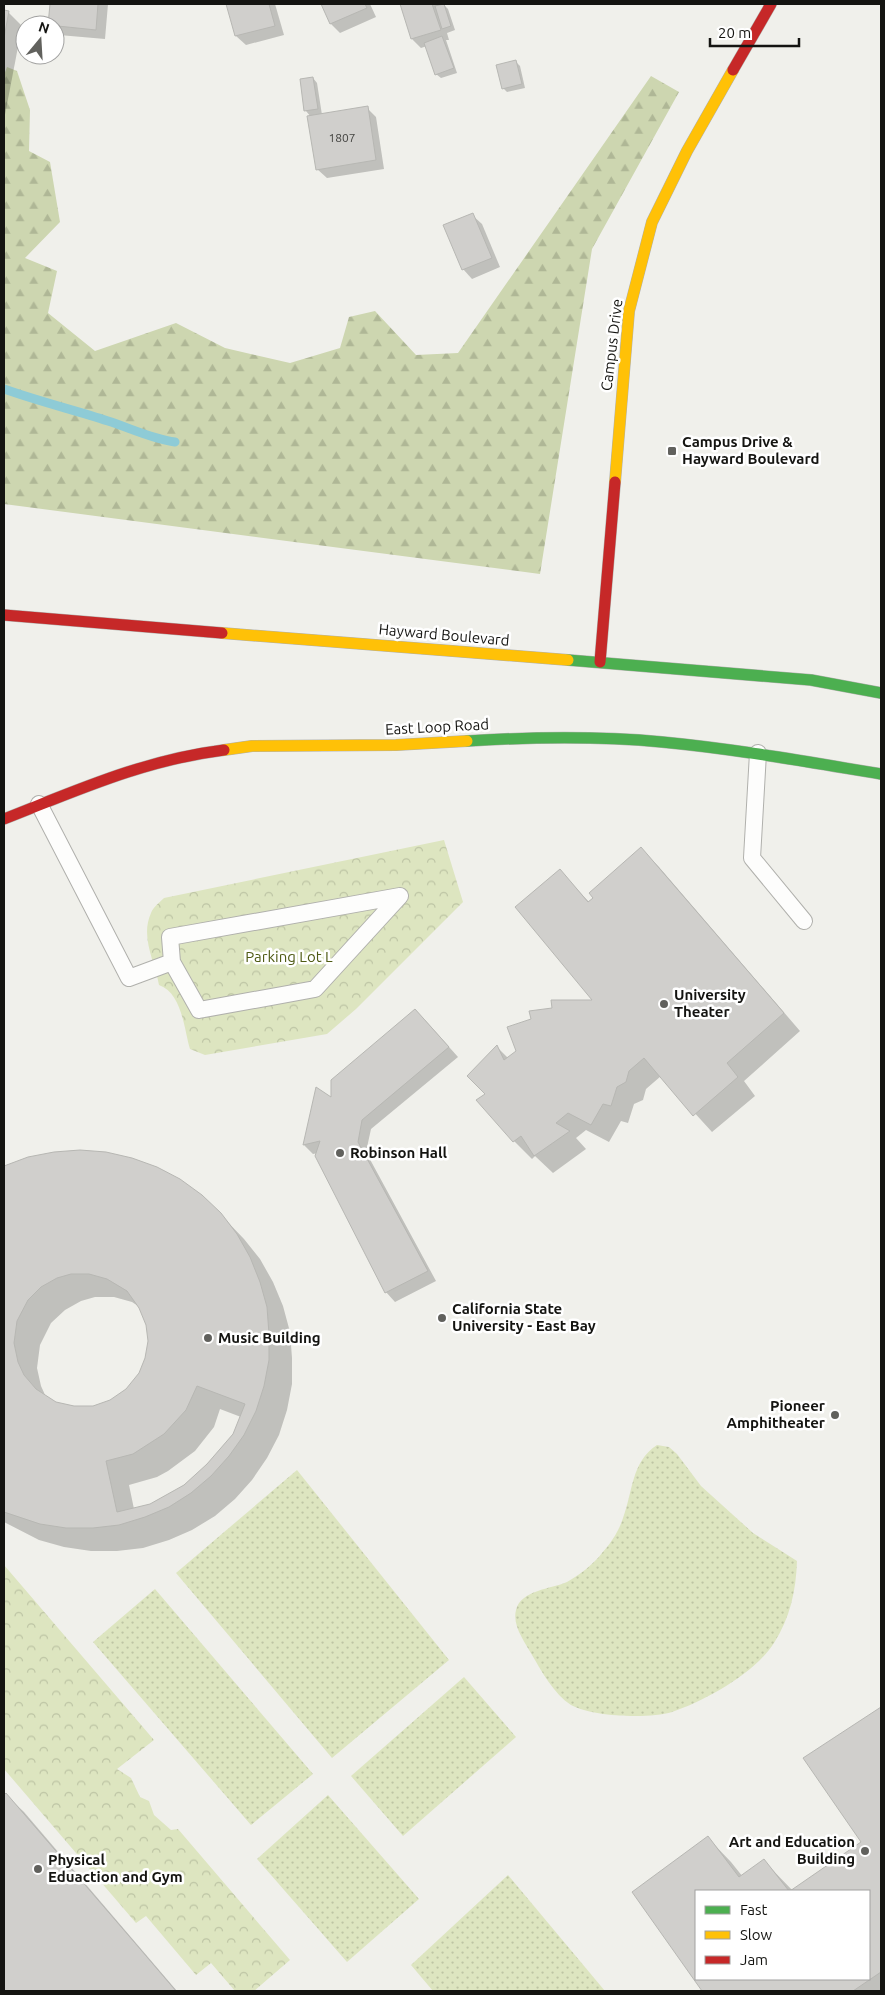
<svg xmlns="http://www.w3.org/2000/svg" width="885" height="1995" font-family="Ubuntu,sans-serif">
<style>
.grass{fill:url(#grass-dots)}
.forest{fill:url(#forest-firs)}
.park{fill:url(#park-crowns)}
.shadow{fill:#0003;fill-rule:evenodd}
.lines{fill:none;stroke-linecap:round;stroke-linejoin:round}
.stream{stroke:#8ecbd6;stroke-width:9}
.building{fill:#d0cfcc;stroke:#b7b7b3;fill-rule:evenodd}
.lane-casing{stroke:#b0b0ac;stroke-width:18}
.fast-casing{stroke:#b0b0ac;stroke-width:12}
.slow-casing{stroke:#b0b0ac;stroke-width:12}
.jam-casing{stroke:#b0b0ac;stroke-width:12}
.lane{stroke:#fdfdfc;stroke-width:16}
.fast{stroke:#4caf50;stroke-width:11}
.slow{stroke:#ffc107;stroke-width:11}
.jam{stroke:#c62828;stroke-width:11}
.poi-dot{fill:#61615d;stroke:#fff;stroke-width:2}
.labels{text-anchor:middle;stroke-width:5;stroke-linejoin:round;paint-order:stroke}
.number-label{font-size:12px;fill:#434340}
.street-label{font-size:15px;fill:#141411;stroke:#fff}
.poi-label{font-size:15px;font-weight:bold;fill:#141411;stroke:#fff;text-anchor:start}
.park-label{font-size:15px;fill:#4f5b14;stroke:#fff}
</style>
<defs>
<pattern id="grass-dots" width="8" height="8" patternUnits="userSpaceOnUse" patternTransform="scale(1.25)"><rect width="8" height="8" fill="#dde5c0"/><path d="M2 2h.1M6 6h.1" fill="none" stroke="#bdc4a4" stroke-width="1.8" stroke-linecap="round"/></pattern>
<pattern id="forest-firs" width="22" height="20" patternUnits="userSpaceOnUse" patternTransform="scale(1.25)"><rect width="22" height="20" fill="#cdd6b0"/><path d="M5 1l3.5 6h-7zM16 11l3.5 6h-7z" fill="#afb796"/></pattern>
<pattern id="park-crowns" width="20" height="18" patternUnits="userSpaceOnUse" patternTransform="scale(1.25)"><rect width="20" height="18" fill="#dde5c0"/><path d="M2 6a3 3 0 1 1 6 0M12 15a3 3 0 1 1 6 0" fill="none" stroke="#bdc4a4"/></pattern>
</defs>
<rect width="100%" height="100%" fill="#f0f0eb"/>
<g class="grass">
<path d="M657,1445L669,1447L677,1454L701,1486L753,1533L797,1561C796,1591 790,1618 774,1643C755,1673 705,1701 672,1712C649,1719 592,1717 571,1705C554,1694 542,1672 532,1655C525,1642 512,1626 516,1610C521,1590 551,1589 567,1582C579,1575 593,1565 602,1553C611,1543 619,1531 623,1518C633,1492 631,1462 657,1445Z"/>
<polygon points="297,1470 449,1660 332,1758 176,1573"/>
<polygon points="155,1589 313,1774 251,1825 93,1642"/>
<polygon points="464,1677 516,1737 403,1836 351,1776"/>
<polygon points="328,1795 419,1899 347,1962 257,1859"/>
<polygon points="508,1875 605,1991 433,1991 411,1965"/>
</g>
<polygon class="forest" points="7,67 17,71 30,110 29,151 50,162 60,222 25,258 57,271 48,313 95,351 176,323 225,348 290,363 340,348 349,317 375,311 416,355 458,353 651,76 679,92 592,249 540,574 4,504 4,75"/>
<g class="park">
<path d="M444,840L463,902L356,1009L327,1034L205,1055L190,1049C184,1029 182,993 159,985C155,962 140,937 151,913C153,907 160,902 164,898Z"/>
<polygon points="4,1565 154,1740 117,1769 131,1778 140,1797 149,1801 154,1815 171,1830 178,1829 290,1960 254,1991 235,1991 211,1963 196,1975 146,1916 136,1923 4,1769"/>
</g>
<g class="shadow">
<polygon points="52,4 108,4 105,39 59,35 55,31 55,25 50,25"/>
<polygon points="227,4 275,4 284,35 246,45 236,36"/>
<polygon points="322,4 370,4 376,17 340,33 331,24"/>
<polygon points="401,4 438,4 439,6 444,5 448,9 455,30 447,33 449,40 446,40 457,73 441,78 436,74 427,46 421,48 412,39"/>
<polygon points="4,11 8,12 22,26 4,120"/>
<polygon points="516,62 520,66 525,88 507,92 503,88"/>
<polygon points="313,78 317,83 322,115 367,108 376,117 384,169 327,178 317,169 311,117 306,111"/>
<polygon points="472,215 482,224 500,267 472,279 463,269"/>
<polygon points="641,849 659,867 800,1031 744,1081 755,1096 712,1132 661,1076 646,1089 643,1100 634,1104 628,1123 621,1121 609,1142 586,1130 576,1138 586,1149 553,1173 535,1156 532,1159 514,1141 487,1094 497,1047 508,1058 595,1001 560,871 589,902"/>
<polygon points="425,1020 458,1057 371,1129 366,1152 436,1281 395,1302 386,1292 318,1153 313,1154 304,1145 332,1100"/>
<path d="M28,1159L220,1214L244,1239L260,1259L273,1282L283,1306L290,1332L292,1358V1384L287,1410L279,1435L267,1458L252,1480L235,1499L215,1516L192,1530L169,1540L143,1548L117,1551H91L64,1547L39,1540L4,1522V1167ZM95,1297H114L132,1302L141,1308L148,1325L149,1342L146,1358L140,1374L127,1390L111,1401L93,1407L74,1408L56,1403L46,1397L41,1386L37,1368L40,1345L51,1323L65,1310L81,1301ZM220,1409L241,1417L234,1434L198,1475L178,1490L151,1505L134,1509L129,1485L157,1477L168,1471L195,1451L214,1427Z"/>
<path d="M881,1708V1991H703L634,1892L708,1838L731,1862L743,1877L764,1861L793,1891L862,1843L805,1758ZM696,1891H869V1979H696Z"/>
<polygon points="6,1795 24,1812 177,1991 4,1991 4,1797"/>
</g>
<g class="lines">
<path class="stream" d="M4,389C38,401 74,410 108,421C130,428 152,439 175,442"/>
</g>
<g class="building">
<polygon points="50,4 98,4 96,30 48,25"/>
<polygon points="226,4 269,4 275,26 235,36"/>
<polygon points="321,4 365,4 367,8 330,24"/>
<polygon points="400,4 432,4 441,30 411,39"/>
<polygon points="444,4 451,26 442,29 435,6"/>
<polygon points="4,10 9,11 4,38"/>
<polygon points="442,36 454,68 435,75 424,43"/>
<polygon points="516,60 522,84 502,89 496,65"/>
<polygon points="313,77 318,109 304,111 300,79"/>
<polygon points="368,106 376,160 316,170 307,116"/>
<polygon points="473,213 492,258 462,270 443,225"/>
<polygon points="641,847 784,1013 727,1063 738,1077 693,1116 644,1058 629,1071 626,1082 617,1087 611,1106 603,1104 591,1125 568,1113 556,1123 570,1131 534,1156 521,1136 513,1142 476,1100 485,1094 467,1076 497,1045 504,1060 516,1051 507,1027 531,1019 529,1011 552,1008 551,1000 592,1000 515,907 560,869 588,902 593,898 589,893"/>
<polygon points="415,1009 449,1047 362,1120 358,1142 428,1271 385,1293 315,1156 320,1141 303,1145 316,1087 331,1097 331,1080"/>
<path d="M80,1150L106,1152L132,1158L157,1167L180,1179L202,1195L221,1213L237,1234L250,1257L260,1282L267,1307L269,1334V1360L264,1386L256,1411L244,1435L229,1456L211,1476L191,1493L169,1507L145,1517L119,1525L93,1528H66L40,1524L4,1512V1166L28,1157L54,1152ZM71,1274H89L107,1279L127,1291L139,1308L146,1325L148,1341L145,1358L139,1373L126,1389L110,1400L93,1406H74L56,1402L36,1389L24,1375L18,1362L14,1343L17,1321L28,1300L41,1287L57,1278ZM197,1386L245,1404L233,1434L207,1464L184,1485L150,1504L117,1512L106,1461L133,1454L164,1434L186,1410Z"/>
<polygon points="881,1707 881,1972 853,1991 702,1991 632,1892 708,1836 739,1877 764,1859 789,1891 696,1891 696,1979 869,1979 869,1891 790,1891 861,1842 803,1758"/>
<polygon points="6,1793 135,1943 176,1991 4,1991 4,1795"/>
</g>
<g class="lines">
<defs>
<g id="lane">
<polyline points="758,753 752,858 804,921"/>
<polyline points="39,804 129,978 172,962 170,937 400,896 315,989 199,1010 172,962"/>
</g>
<g id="fast">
<polyline points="568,660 811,680 881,693"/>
<path d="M467,741C532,737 597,736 662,742C736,749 808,762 881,774"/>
</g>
<g id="slow">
<polyline points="615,482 629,311 652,222 687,151 733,70"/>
<polyline points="222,633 568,660"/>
<polyline points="224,750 252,746 396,745 467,741"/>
</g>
<g id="jam">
<polyline points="733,70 771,4"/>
<polyline points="4,615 222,633"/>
<polyline points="600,662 615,482"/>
<path d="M4,819C78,790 144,760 224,750"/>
</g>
</defs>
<use href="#lane" class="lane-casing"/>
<use href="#fast" class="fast-casing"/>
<use href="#slow" class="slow-casing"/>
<use href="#jam" class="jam-casing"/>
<use href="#lane" class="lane"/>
<use href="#fast" class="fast"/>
<use href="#slow" class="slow"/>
<use href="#jam" class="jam"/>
</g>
<g class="poi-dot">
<rect x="667" y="446" width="10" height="10" rx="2.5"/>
<circle cx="664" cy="1004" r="5"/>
<circle cx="340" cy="1153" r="5"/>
<circle cx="442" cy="1318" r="5"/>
<circle cx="208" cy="1338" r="5"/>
<circle cx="835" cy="1415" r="5"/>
<circle cx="865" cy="1851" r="5"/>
<circle cx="38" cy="1869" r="5"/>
</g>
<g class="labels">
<g class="number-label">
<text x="342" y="142">1807</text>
</g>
<g class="street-label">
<text transform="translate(612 345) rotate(-83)" y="5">Campus Drive</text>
<text transform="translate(444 635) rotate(5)" y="5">Hayward Boulevard</text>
<text transform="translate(437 727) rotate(-3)" y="5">East Loop Road</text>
</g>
<g class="poi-label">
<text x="682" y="447">Campus Drive &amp;<tspan x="682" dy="17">Hayward Boulevard</tspan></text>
<text x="674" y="1000">University<tspan x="674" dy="17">Theater</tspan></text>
<text x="350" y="1158">Robinson Hall</text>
<text x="452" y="1314">California State<tspan x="452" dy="17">University - East Bay</tspan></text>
<text x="218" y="1343">Music Building</text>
<text x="825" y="1411" text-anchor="end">Pioneer<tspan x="825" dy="17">Amphitheater</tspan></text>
<text x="855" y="1847" text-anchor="end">Art and Education<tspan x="855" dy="17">Building</tspan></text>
<text x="48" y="1865">Physical<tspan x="48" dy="17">Eduaction and Gym</tspan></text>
</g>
<g class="park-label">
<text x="289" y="962">Parking Lot L</text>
</g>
</g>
<rect width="885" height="1995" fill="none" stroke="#141411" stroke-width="10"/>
<rect x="695" y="1890" width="175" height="90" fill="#ffffff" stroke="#a1a1a0"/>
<rect x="705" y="1906" width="25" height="8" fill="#4caf50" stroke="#a1a1a0"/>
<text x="740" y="1915" font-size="15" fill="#141411">Fast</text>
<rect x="705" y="1931" width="25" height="8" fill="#ffc107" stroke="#a1a1a0"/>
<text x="740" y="1940" font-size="15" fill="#141411">Slow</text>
<rect x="705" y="1956" width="25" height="8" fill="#c62828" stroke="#a1a1a0"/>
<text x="740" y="1965" font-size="15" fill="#141411">Jam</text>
<g transform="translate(40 40) rotate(18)"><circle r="24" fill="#ffffff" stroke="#a1a1a0"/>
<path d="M0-4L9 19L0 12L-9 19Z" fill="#61615d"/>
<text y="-8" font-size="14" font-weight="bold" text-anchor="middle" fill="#141411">N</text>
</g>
<path d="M710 38v8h89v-8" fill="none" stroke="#141411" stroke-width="2.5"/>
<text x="718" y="38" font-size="15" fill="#141411" stroke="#ffffff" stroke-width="4" paint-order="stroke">20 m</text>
</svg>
